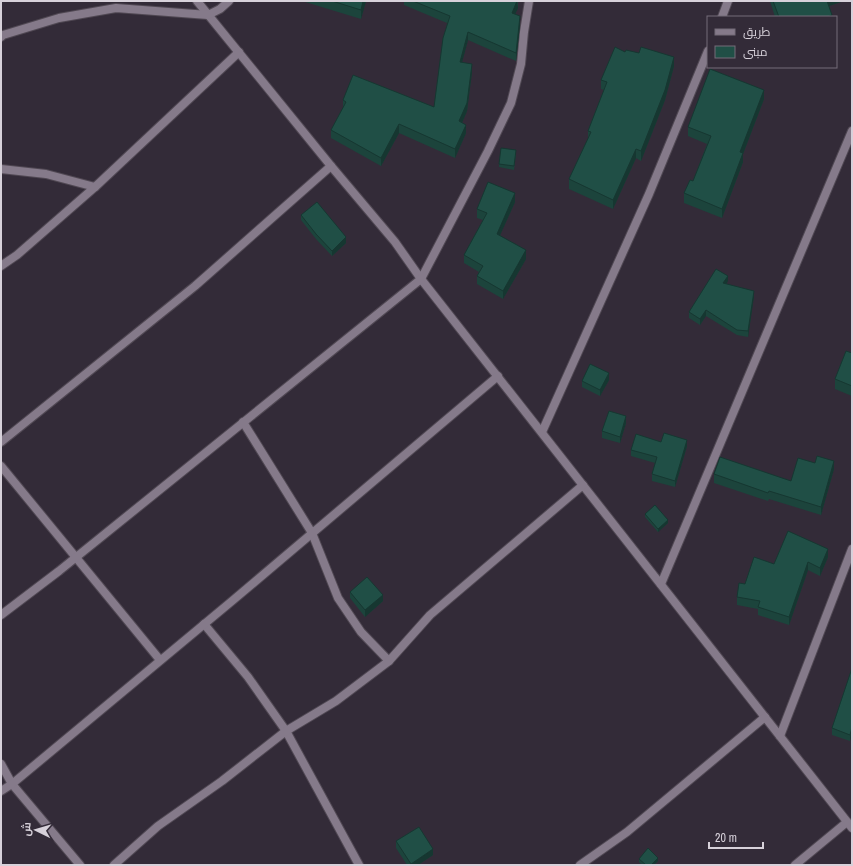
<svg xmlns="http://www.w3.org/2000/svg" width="853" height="866" font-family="'Archivo Narrow',Cairo,sans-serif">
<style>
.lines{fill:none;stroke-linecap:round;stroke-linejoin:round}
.minor-casing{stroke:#504853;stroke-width:10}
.minor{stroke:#857a8a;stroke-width:8}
.wall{fill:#1c443c}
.shaded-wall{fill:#163731}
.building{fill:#204f46;stroke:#163731}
</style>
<rect width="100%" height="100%" fill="#332b38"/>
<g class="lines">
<defs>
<g id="minor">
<polyline points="197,1 331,166 395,242 421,279 852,828"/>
<polyline points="722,17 728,1"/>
<polyline points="1,37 3,35 59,18 116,8 208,15 220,9 229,1"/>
<polyline points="1,169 46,174 95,187"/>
<polyline points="1,266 17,255 95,187 239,52"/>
<polyline points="243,422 312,533 338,598 361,632 389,661"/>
<polyline points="542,432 649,194 708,51"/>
<polyline points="1,442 195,286 331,166"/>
<polyline points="1,466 160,660"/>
<polyline points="661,584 852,131"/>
<polyline points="1,615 59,571 421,279 488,151 511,103 521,64 524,32 529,1"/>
<polyline points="204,624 248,677 286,731 359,865"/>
<polyline points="780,736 852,549"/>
<polyline points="1,764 12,784 80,865"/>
<polyline points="1,791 12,784 232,601 498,376"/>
<polyline points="114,865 158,826 222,781 286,731 336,701 389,661 430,615 583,485"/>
<polyline points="580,865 627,832 765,717"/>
<polyline points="795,865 847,822"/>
</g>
</defs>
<use href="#minor" class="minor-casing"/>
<use href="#minor" class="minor"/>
</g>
<g class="wall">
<polygon points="302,1 366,1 361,19"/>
<polygon points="404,1 518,1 518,8 515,14 520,25 516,61 468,40 462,62 472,72 467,111 462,123 466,133 455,158 399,133 381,166 331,138 331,130 343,108 343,100 434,107 447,23 404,5"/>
<polygon points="770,1 841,1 841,2 829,6 832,17 775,17"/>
<polygon points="625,52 674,66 665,100 641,161 636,158 613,209 569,189 569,179 588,139 588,131 604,90 601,89 601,80"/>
<polygon points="764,99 743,154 743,162 722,218 684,203 684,193 693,181 707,144 688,136 688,127"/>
<polygon points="516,154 514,170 499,167 499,164"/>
<polygon points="515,202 500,235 526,259 503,299 477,284 477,276 479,272 464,263 464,255 483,220 477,218 477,209"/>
<polygon points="301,215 346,243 332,256 316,239 301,220"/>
<polygon points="728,281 726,284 754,296 748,337 737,335 706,316 700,325 689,318 689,312"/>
<polygon points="852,353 852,396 835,389 835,379"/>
<polygon points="609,380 600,396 582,387 582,381"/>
<polygon points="626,423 620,443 602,438 602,431"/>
<polygon points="661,442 687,446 675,487 652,481 652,474 655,463 631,456 631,450"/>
<polygon points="834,469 821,515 769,499 768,501 714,483 714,474 791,481"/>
<polygon points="645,514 668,523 658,532 645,517"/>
<polygon points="828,557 820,576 808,570 789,625 758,615 758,609 737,605 737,597 774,564"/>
<polygon points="350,592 383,601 365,617 350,598"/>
<polygon points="852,668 850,741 832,735 832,728"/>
<polygon points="396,841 433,855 418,865 407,865 396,848"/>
<polygon points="639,859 658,861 654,865 642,865 639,862"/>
</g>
<g class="shaded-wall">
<polygon points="363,1 366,1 361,19 361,10"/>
<polygon points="517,1 518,8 512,21 512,13"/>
<polygon points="826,1 841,1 841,2 826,7"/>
<polygon points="520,16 520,25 516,61 516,53"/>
<polygon points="468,32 468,40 460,70 460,62"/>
<polygon points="674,57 674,66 665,100 641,161 641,151"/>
<polygon points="472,64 472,72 467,111 459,130 459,121"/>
<polygon points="764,90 764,99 743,154 743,162 722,218 722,209 740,152"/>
<polygon points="399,124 399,133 381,166 381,158"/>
<polygon points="466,125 466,133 455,158 455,149"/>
<polygon points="636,149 636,158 613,209 613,200"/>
<polygon points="515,193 515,202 497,242 497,234"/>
<polygon points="346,237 346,243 332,256 332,251"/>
<polygon points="526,250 526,259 503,299 503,291"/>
<polygon points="728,276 728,281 723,289 723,283"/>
<polygon points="754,291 754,296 748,337 748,331"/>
<polygon points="706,310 706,316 700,325 700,319"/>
<polygon points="609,373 609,380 600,396 600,390"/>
<polygon points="626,416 626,423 620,443 620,437"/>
<polygon points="687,440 687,446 675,487 675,481"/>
<polygon points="834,461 834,469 821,515 821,507"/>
<polygon points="668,520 668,523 658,532 658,529"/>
<polygon points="828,549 828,557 820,576 820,568"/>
<polygon points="808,562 808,570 789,625 789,617"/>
<polygon points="383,595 383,601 365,617 365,610"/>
<polygon points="852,727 852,734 850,741 850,735"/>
<polygon points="433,849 433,855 418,865 411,865 411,864"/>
<polygon points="658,858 658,861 654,865 651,865"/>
</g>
<g class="building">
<polygon points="332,1 363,1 361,10"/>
<polygon points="413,1 517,1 512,13 520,16 516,53 468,32 460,62 472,64 467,103 459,121 466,125 455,149 399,124 381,158 331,130 346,102 343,100 353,75 434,107 443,38 450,16"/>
<polygon points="773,1 827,1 832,15 828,17 779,17"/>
<polygon points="615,47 625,52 626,50 639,53 641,47 674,57 665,90 641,151 636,149 613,200 569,179 591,132 588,131 607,82 601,80"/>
<polygon points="710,69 764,90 740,152 743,153 722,209 684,193 690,180 693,181 711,136 688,127"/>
<polygon points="501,148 516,150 514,166 499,164"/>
<polygon points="488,182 515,193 497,234 526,250 503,291 477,276 483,266 464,255 487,213 477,209"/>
<polygon points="317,202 346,237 332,251 316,234 301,215"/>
<polygon points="716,269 728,276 723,283 754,291 748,331 737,330 706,310 700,319 689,312"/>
<polygon points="846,351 852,353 852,386 835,379"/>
<polygon points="590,364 609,373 600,390 582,381"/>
<polygon points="609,411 626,416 620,437 602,431"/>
<polygon points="664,433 687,440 675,481 652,474 657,457 631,450 636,434 661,442"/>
<polygon points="817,456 834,461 821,507 769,491 768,493 714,474 720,457 791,481 798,458 815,463"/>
<polygon points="655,505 668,520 658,529 645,514"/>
<polygon points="788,531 828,549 820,568 808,562 789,617 758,607 760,601 737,597 739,583 745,584 754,557 774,564"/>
<polygon points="367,577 383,595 365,610 350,592"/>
<polygon points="852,668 852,727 850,735 832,728"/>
<polygon points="419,827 433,849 411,864 396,841"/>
<polygon points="648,848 658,858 651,865 646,865 639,859"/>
</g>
<rect width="853" height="866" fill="none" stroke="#d7d1da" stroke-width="4"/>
<rect x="707" y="16" width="130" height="52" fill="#332b38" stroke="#756d79"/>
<rect x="715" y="29" width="20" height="6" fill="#857a8a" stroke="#756d79"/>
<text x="743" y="36" font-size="12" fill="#d7d1da">طريق</text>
<rect x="715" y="46" width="20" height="12" fill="#204f46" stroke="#756d79"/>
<text x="743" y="56" font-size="12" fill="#d7d1da">مبنى</text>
<g transform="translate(36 830) rotate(275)" stroke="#332b38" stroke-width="3" paint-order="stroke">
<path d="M0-3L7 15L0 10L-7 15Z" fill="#d7d1da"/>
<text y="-6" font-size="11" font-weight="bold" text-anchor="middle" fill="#d7d1da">ش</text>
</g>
<path d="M709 842v6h54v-6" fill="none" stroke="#d7d1da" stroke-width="2"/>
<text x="715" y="842" font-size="12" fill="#d7d1da" stroke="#332b38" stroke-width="3" paint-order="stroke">20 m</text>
</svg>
